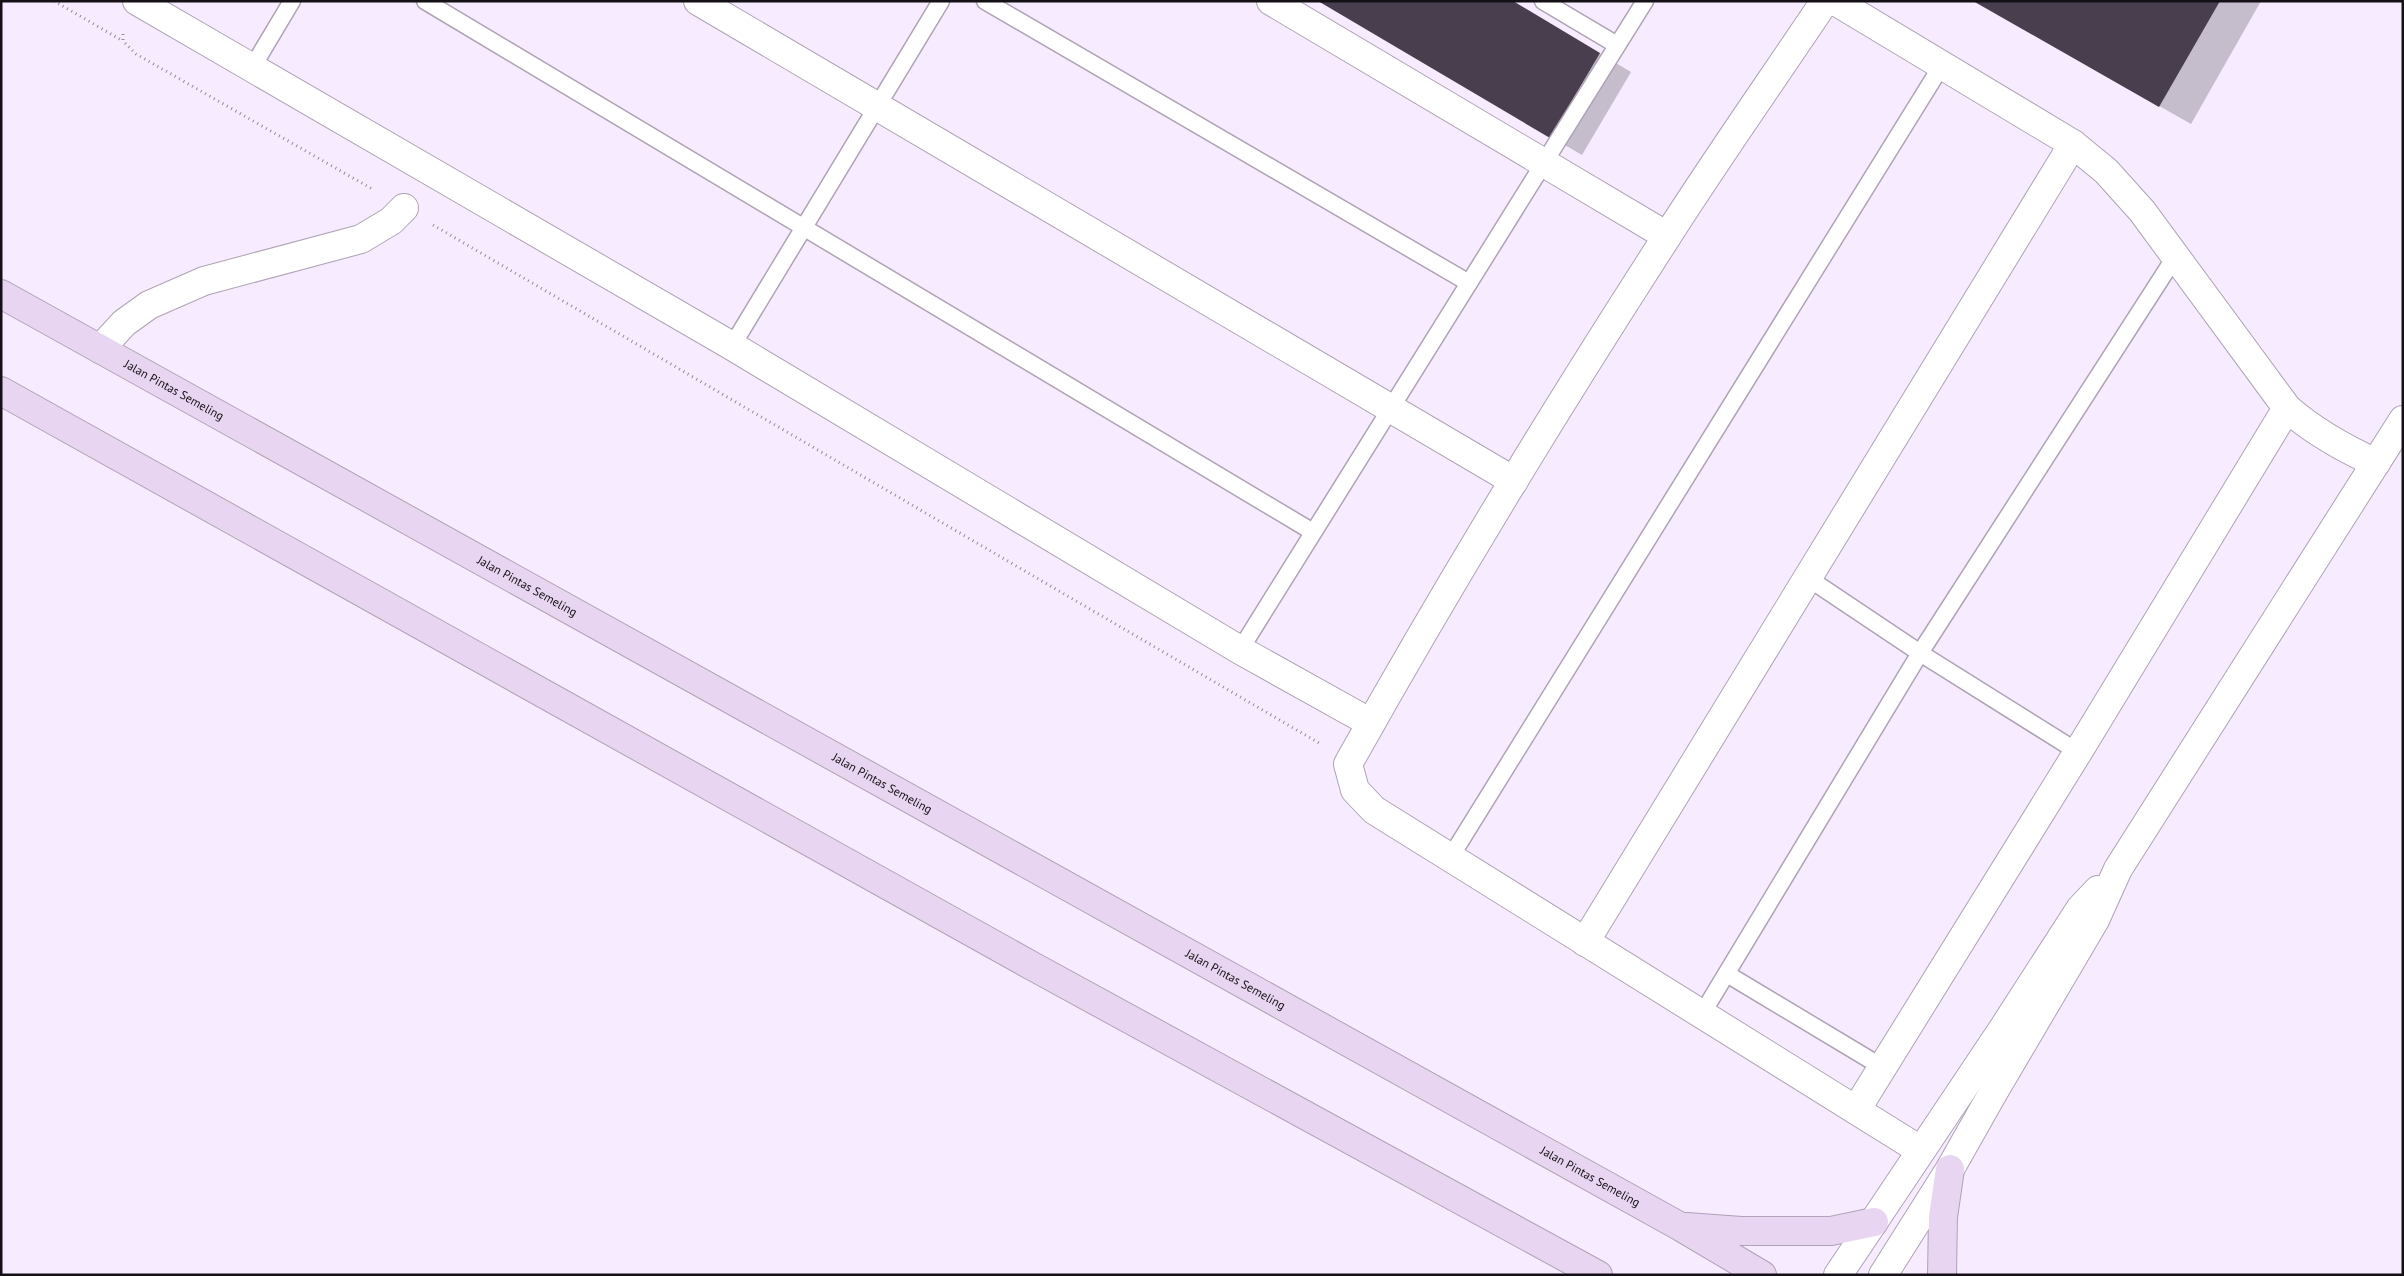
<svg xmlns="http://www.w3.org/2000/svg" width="2404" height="1276" font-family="'PT Sans',sans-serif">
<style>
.shadow{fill:#0003}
.building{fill:#483e4d}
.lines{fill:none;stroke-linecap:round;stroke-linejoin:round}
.service-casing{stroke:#afa3b5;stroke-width:19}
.minor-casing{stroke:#afa3b5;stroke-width:30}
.secondary-casing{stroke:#afa3b5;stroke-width:30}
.path{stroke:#958c9a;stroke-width:3;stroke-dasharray:1 4;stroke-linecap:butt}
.service{stroke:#fff;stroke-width:16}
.minor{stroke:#fff;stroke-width:28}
.secondary{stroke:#e8d5f1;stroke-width:28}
.labels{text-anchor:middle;stroke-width:5;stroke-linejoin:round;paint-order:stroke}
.street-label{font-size:12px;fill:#141016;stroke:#fefefe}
</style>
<rect width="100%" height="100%" fill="#f7ebff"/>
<g class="shadow">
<polygon points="1511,1 1631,72 1582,155 1551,137"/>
<polygon points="1975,1 2261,1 2191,124"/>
</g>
<g class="building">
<polygon points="1318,1 1513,1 1600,53 1550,138"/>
<polygon points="1973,1 2220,1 2159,107"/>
</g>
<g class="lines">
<defs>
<g id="service">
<polyline points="425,1 1313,532"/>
<polyline points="985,1 1469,283"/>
<polyline points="1543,1 1617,45"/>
<polyline points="252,68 292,1"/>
<polyline points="732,346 941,1"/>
<polyline points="1808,578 1920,653 2078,752"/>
<polyline points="1240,650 1645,1"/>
<polyline points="1450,858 1942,65"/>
<polyline points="1727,974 1882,1067"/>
<polyline points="1702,1014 1920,653 2175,257"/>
</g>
<g id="minor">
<polyline points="137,1 732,346 1240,650 1371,723"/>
<polyline points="698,1 1514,481"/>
<polyline points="1271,1 1667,236"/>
<path d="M1825,1C1772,80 1717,158 1666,238C1555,410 1448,585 1348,764L1355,790L1374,810L1920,1150"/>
<path d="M1835,1L2073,144L2106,171L2142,211L2287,408C2314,432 2343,448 2376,463"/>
<polyline points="100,349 124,323 149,305 204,281 361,239 391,221 404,208"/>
<polyline points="1585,942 2073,144"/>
<polyline points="1856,1110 2078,752 2287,408"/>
<polyline points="1838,1275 2004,1027 2080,909 2098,890"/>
<polyline points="1883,1275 1950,1169 1993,1093 2095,920 2118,869 2403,420"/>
</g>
<g id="secondary">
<path id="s1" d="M1,294L1681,1227L1762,1275"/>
<polyline points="1,391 1034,967 1598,1275"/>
<polyline points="1687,1227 1741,1231 1831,1231 1874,1222"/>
<polyline points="1942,1275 1943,1217 1950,1169"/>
</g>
</defs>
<use href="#service" class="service-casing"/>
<use href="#minor" class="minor-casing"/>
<use href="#secondary" class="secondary-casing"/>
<g class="path">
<polyline points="54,1 123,41"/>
<polyline points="123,34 123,41 136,54 374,190"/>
<polyline points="433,225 1319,743"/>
</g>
<use href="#service" class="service"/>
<use href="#minor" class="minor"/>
<use href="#secondary" class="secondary"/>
</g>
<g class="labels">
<g class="street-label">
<text dy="4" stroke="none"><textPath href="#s1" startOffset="198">Jalan Pintas Semeling</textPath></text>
<text dy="4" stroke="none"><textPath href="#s1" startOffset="602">Jalan Pintas Semeling</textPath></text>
<text dy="4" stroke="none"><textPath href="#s1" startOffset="1008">Jalan Pintas Semeling</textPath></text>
<text dy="4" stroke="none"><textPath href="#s1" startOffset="1412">Jalan Pintas Semeling</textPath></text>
<text dy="4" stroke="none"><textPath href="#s1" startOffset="1818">Jalan Pintas Semeling</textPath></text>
</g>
</g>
<rect width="2404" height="1276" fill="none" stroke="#141016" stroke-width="5"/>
</svg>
